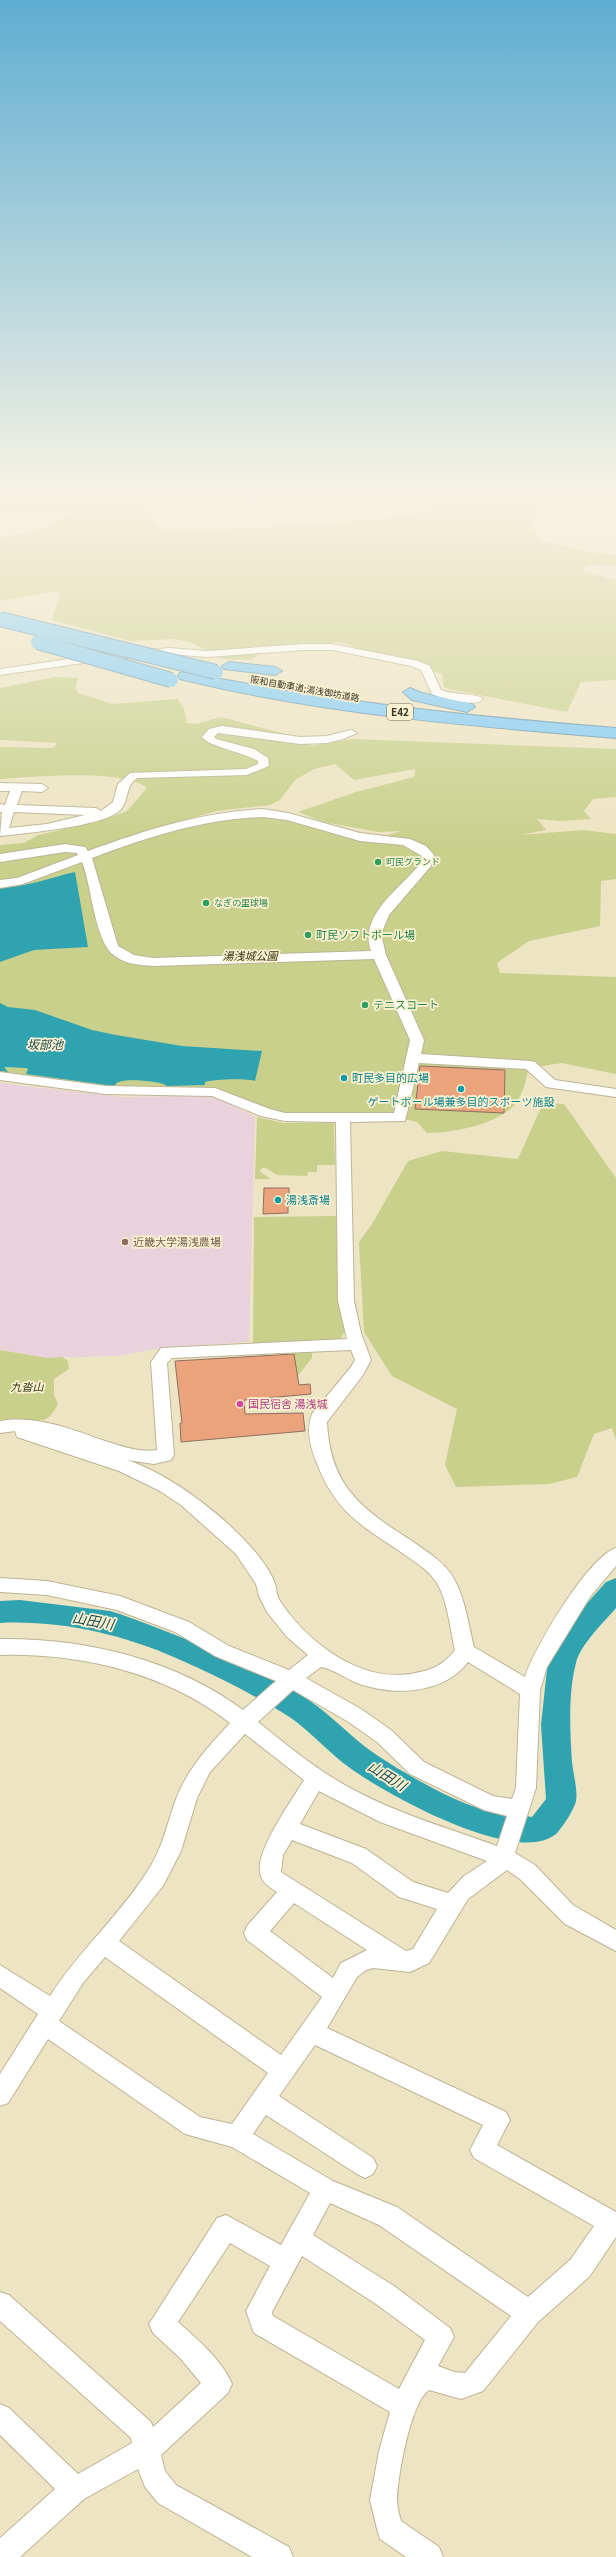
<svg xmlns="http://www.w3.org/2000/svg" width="616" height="2557" font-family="Georgia,'Noto Sans JP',serif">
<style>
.education{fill:#ead2dd}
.green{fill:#c9d08c;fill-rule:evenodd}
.water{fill:#30a3b0}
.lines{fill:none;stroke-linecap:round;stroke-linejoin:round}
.river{fill:#30a3b0;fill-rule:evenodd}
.building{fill:#eaa37c;stroke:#8e7060}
.minor-casing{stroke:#bcb494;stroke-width:2}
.highway-casing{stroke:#6697af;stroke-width:2}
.minor{fill:#fff;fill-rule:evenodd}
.highway{fill:#7fcbf7;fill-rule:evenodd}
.highway-bridge-casing{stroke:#6697af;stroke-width:16;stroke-linecap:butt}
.highway-bridge{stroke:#7fcbf7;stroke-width:14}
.leisure-dot{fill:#2e9e5b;stroke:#faf1d0;stroke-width:1.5}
.culture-dot{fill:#0f9aa8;stroke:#faf1d0;stroke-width:1.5}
.education-dot{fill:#8d6e63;stroke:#faf1d0;stroke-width:1.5}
.hotel-dot{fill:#d1479c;stroke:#faf1d0;stroke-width:1.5}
.labels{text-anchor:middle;stroke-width:3.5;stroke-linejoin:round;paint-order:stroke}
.far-street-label{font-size:9px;fill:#393629;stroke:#faf1d0}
.far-leisure-label{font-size:9px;fill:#27864d;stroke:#faf1d0;text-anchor:start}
.shield{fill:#faf1d0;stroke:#736e5b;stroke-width:1}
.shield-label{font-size:10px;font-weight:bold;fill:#393629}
.leisure-label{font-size:11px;fill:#27864d;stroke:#faf1d0;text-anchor:start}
.park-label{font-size:11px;font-style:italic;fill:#323514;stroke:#faf1d0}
.culture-label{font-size:11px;fill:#0d838f;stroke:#faf1d0;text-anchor:start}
.education-label{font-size:11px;fill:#785e54;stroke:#faf1d0;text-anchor:start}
.hotel-label{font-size:11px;fill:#b23c85;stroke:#faf1d0;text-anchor:start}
.water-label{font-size:12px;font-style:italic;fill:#1b4b51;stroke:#faf1d0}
.near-water-label{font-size:14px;font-style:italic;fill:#1b4b51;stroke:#faf1d0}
</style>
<rect width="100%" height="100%" fill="#ede4c3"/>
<polygon class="education" points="0,1083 122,1097 204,1096 224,1101 255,1117 249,1342 167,1347 117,1356 47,1358 0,1350"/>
<g class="green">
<path d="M0,488H24L10,495L14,503L40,495L122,488L163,529C248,531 330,524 414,515L429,508L431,488H616V498L605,496L542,506L528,518L539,540L584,551L616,555V566L587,565L582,571L616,580V680L581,682L567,712L444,688L442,674L339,642L263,650L252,660L221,659L193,643L175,639L130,641L52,620L60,594L56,591L0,601V538L47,528L79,508L63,512L0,513Z"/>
<path d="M55,677L79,678L75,687L78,693L112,704L178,699L184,709L187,723L196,724L221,717L281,733L312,746L352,739L616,749V797L593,799L584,811L591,819L561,821L537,819L546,830L520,835L583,830L616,834V879L601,881L600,926L529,941L497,963L500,973L616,977V1074L562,1063L529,1068C526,1078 524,1091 518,1100C503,1124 453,1133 427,1133L417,1122L400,1118L285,1117L226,1095L151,1092L0,1076V845L24,843L38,835L97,822L127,811L147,788C124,768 32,777 0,779V747L54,748L57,743L0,740V688ZM335,764L354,780L415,769L414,777L356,792L298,812L324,822L379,832L400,831L379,838L263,813L177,826L94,854L106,844L216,811L270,805L280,800L295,780L314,769Z"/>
<polygon points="543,1103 564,1104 616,1178 616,1440 612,1428 594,1434 577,1477 549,1484 456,1487 445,1465 457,1409 392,1376 364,1332 359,1242 372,1224 408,1161 442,1151 518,1159"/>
<polygon points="257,1117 284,1123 334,1123 335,1165 317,1165 317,1172 308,1172 307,1176 277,1175 264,1167 259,1171 271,1179 255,1179"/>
<polygon points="336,1216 338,1296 346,1329 339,1342 253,1343 254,1217"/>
<path d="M0,1350L47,1358L62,1357L68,1361L69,1369L54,1379V1395L58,1404C48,1421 47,1421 28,1420C19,1420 9,1422 0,1422Z"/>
<polygon points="312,1350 312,1358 296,1378 294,1351"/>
</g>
<g class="water">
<path d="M75,872L88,947L34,950L0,962V888C26,887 49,878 75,872Z"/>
<path d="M0,1003L8,1007L35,1010L92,1030L116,1035L182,1046L262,1051L255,1081C248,1078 212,1079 205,1082V1085L167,1086C163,1081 125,1078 119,1082C117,1082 115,1085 114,1086L26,1074L28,1069L26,1068L4,1067L8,1072L0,1071Z"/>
</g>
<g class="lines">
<path class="river" d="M616,1578V1608C604,1622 580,1645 576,1663C568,1693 570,1731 572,1762C573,1774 578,1789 576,1801C574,1810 562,1828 556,1834C516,1867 386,1794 350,1768C329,1753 312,1733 291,1718C255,1695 215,1675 176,1658C121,1634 60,1620 0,1623V1601L20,1600L110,1611L120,1614C185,1638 251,1663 310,1701C332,1716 350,1736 371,1751C400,1771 448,1799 481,1809C497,1813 516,1814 532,1817L546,1799L541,1725L548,1660L573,1619L606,1582Z"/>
</g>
<g class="building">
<polygon points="420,1066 505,1070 504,1113 415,1109"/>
<polygon points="264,1188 289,1188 289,1194 293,1194 293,1206 288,1206 288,1213 263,1214"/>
<polygon points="294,1354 299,1385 310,1384 311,1394 244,1400 245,1414 303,1413 305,1431 181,1442 180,1423 182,1423 175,1361"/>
</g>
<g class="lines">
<defs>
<g id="minor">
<path d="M304,644H332L418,661L430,666L441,690C451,695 478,693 483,699C476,708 442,699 432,694L421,670L411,666L332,650H304L207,657L169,654L97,661L0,675V669L97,655L169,648L207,651Z"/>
<path d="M222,726L300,737L327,736L351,730L357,733L343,739L327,743L300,744L218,733L214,737L216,739L254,749L268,758L269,766L247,775L137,778C124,787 130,803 118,812C98,827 26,833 0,836L2,812H0V804L5,805L10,791H0V783L42,784L48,788L42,792L22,791L17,805L96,808L101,811L113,802L118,784L130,773L246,769L258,764V761C243,752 210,747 202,737L209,729ZM14,812L85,815L47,824L9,828Z"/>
<path d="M263,809L288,813L360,833L410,839L426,846L434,855L431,866L389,915L381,934L386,955L424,1040L421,1054L530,1061L535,1062L555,1080L616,1089V1097L546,1087L526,1069L419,1063L405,1121L350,1122L354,1301L361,1333L371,1360L363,1375L327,1422C330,1487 362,1509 412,1541C426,1551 441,1560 451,1574C465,1595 468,1623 474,1647L525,1677C534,1648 588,1557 616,1548V1566L590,1597L547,1667L540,1690L536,1788L515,1853L535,1865L573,1905L616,1930V1951L565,1924L520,1879L507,1870L468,1899L429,1963L410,1972L373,1968L366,1970L357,1977L327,2028L506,2112L510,2120L497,2145L616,2212V2237L589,2277L538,2322L483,2391L461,2399L429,2390C410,2403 398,2477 397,2499C397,2507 399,2514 401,2521L439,2547L443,2557H406L380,2539L377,2529L370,2500L379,2451L390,2412L254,2333L246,2311L270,2266L230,2243L178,2322C197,2339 222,2360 232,2384L228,2393L161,2455L165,2471L176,2485L289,2547L293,2557H252L158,2503L145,2487L138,2469L84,2499L20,2557H0V2538L55,2489L0,2435V2404L9,2408L78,2474L132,2443L131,2438L0,2321V2292L9,2295L151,2422L153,2427L201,2383L180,2358L153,2333L149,2324L217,2218L226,2215L281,2245L310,2193L232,2147L185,2134L48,2039L8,2103L0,2106V2074L38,2014L0,1988V1965L50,1996C78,1952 118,1917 147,1872C162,1850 167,1824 176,1799C188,1768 208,1747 230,1723C166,1673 81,1653 0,1655V1639C84,1638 175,1659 243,1710L276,1681L215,1656L175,1632L117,1610L47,1595L0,1592V1578L47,1581L120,1596L189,1622L229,1646L289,1670L308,1655L287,1637L267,1612L259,1596L256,1584L236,1554L181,1505L160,1491L119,1471L17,1437L15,1431L0,1433V1421C38,1415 70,1429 105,1441C121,1446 140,1453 157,1450L151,1362L161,1348L347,1339L338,1301L336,1122L285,1121L261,1116L212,1096L105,1094L0,1080V1072L105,1086L215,1088L270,1109L285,1113H394L410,1040L374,959L153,966C140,965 125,964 115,956C94,942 92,886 82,862L23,884L0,888V880L17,878L78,855L77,853L65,852L0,862V854L65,844L85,847L88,851C145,830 202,812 263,809ZM263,817L287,820L360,841L403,845L422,856L421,863C401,888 358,915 371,951L153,958L134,955L118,946L92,858C148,837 203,819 263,817ZM351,1350L355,1360L351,1367L312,1414C306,1430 310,1446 316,1461C334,1509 357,1523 398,1550C412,1560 428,1569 437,1583C448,1602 450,1629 455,1650C446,1662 435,1669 420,1672C366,1687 308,1644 280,1601C276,1595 277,1588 274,1581C269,1569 257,1553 248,1544C218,1511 169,1474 127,1460L154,1464L171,1460L174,1455L167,1363L172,1358ZM468,1662L520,1694L516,1788L512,1799L493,1796L424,1762L391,1730L361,1709L306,1678L321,1667C333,1669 345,1678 357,1683C392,1696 443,1695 468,1662ZM293,1690L347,1721L377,1742L410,1774L484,1810L507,1816L497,1846C448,1828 398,1814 352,1789C318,1771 288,1746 258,1722ZM245,1734L304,1780C292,1800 256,1850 260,1872C261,1882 269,1887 277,1892L247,1926L244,1933L247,1940L322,1997L281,2055L119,1941L163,1886L181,1851L197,1798L210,1772ZM319,1791L380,1822L487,1861L464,1876L448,1893L413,1882L366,1849L300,1824ZM292,1840L352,1863L399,1897L437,1909L413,1949L406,1951L281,1872L283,1855ZM294,1903L367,1950L341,1963L333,1978L270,1931ZM105,1957L268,2073L232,2124L200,2117L59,2021L83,1983ZM315,2045L483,2125L470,2150L474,2158L594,2226L571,2259L528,2297L397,2207L333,2181L253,2134L266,2115L357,2174L365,2178L373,2174L377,2166L373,2158L279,2096ZM330,2203L379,2225L511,2316L465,2373L454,2372L438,2366L454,2337L450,2328L394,2286L313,2235ZM302,2256L376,2304L425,2340L399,2389L273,2316L272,2312Z"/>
</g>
<g id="highway">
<polygon points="229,662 275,667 282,671 275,675 224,669 222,666"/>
<path d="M185,672C328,701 471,717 616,728V738C471,726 322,714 180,679L178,676L180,673Z"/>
<polygon points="410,688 422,693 472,704 475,707 467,712 412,700 403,692"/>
</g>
</defs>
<use href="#minor" class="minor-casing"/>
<use href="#highway" class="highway-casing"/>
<use href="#minor" class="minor"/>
<use href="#highway" class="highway"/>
<defs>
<g id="highway-bridge">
<polyline points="0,619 216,672"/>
<polyline points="38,642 171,680"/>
</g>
</defs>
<use href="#highway-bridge" class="highway-bridge-casing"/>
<use href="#highway-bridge" class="highway-bridge"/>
</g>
<linearGradient id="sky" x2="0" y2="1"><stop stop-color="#5eadd2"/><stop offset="0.58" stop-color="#f7f3e4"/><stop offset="1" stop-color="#f7f3e4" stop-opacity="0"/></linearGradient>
<rect width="616" height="846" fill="url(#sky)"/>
<g class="leisure-dot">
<circle cx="378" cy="862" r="4"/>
<circle cx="206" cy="903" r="4"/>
<circle cx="308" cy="935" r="4"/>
<circle cx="365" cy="1005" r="4"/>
</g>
<g class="culture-dot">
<circle cx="344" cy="1078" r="4"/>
<circle cx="461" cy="1089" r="4"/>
<circle cx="278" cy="1200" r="4"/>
</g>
<circle class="education-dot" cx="125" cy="1242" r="4"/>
<circle class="hotel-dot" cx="240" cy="1404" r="4"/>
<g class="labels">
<g class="far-street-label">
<text transform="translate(305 689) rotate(10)" y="3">阪和自動車道;湯浅御坊道路</text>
</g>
<g class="far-leisure-label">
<text x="386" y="865">町民グランド</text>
<text x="214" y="906">なぎの里球場</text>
</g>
<rect class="shield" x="387" y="704" width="26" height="16" rx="3"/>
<g class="shield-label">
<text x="400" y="716">E42</text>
</g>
<g class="leisure-label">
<text x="316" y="939">町民ソフトボール場</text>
<text x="373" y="1009">テニスコート</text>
</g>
<g class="park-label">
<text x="250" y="960">湯浅城公園</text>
<text x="27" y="1391">九沓山</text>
</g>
<g class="culture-label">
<text x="352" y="1082">町民多目的広場</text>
<text x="461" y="1106" text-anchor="middle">ゲートボール場兼多目的スポーツ施設</text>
<text x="286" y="1204">湯浅斎場</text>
</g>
<g class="education-label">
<text x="133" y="1246">近畿大学湯浅農場</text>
</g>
<g class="hotel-label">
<text x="248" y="1408">国民宿舎 湯浅城</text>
</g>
<g class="water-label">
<text x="45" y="1049">坂部池</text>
</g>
<g class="near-water-label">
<text transform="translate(93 1621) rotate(10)" y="5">山田川</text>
<text transform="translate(387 1776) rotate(32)" y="5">山田川</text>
</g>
</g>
</svg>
